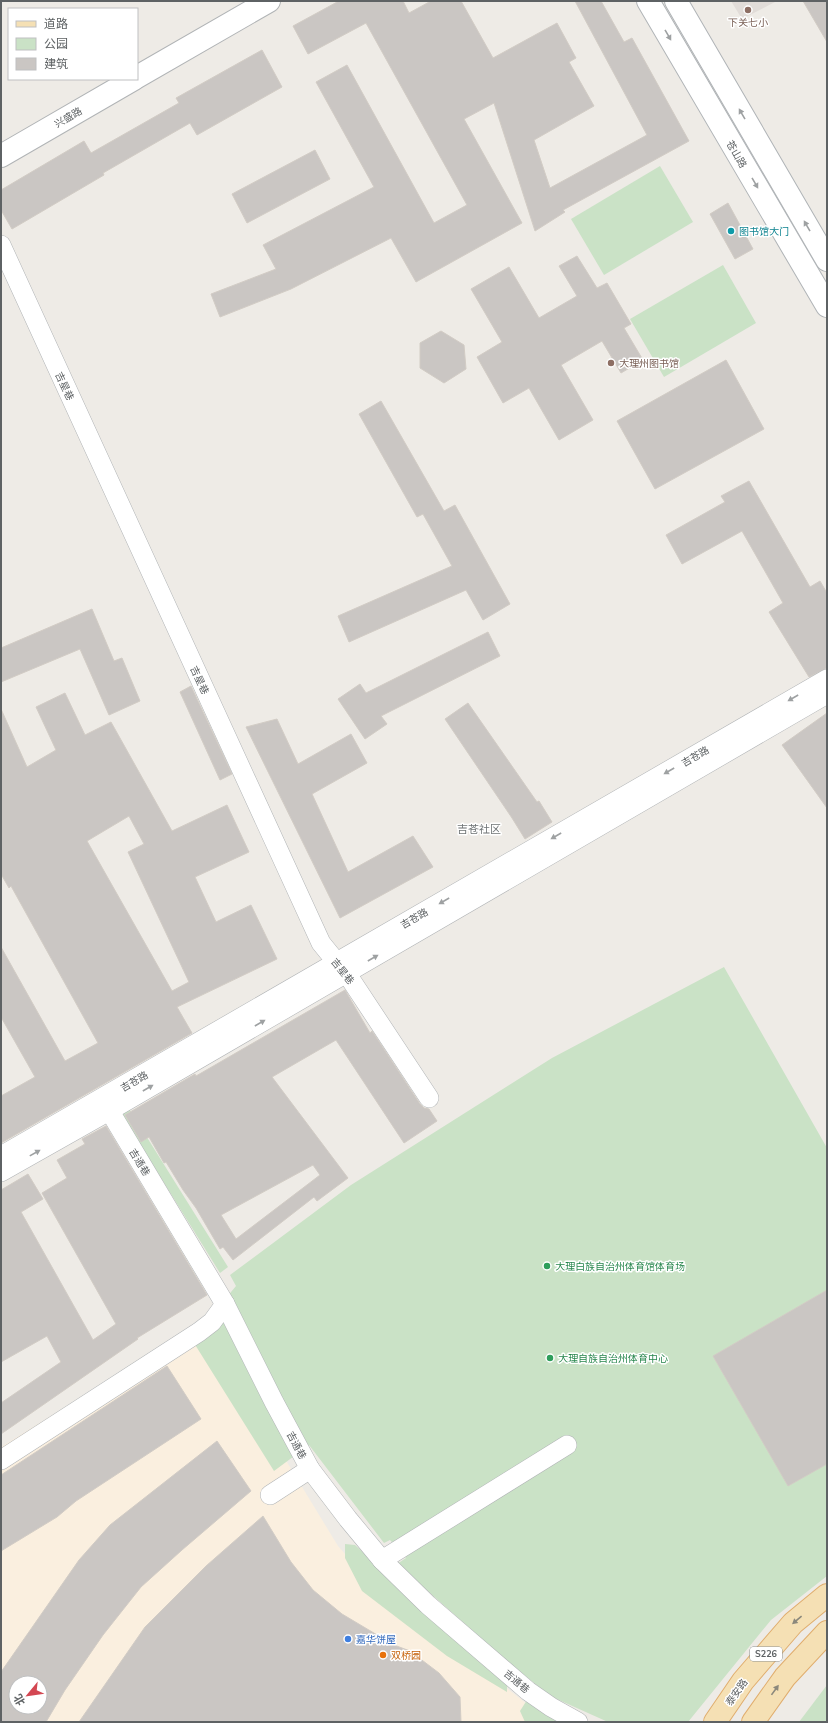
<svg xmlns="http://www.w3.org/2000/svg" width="828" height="1723" font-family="Mulish,'Noto Sans SC',sans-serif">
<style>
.commercial{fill:#faefdf;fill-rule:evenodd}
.education{fill:#e1dcd8}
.green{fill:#cae2c6}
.building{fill:#cac6c3;stroke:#d2ccc5;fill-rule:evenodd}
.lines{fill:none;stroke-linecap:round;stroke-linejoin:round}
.minor-casing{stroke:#b1b4b6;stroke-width:20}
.tertiary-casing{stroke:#b1b4b6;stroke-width:24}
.secondary-casing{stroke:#b0b4b7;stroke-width:24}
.primary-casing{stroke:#e0ad6d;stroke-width:24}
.minor{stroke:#fff;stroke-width:19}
.tertiary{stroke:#fff;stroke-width:22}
.secondary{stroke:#fff;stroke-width:22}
.primary{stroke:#f5e0b4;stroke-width:22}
.oneway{fill:#9ea1a2}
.oneway2{fill:#8b887c}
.education-dot{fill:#8d6e63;stroke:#fff;stroke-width:1.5}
.culture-dot{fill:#0f9aa8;stroke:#fff;stroke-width:1.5}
.leisure-dot{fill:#2e9e5b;stroke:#fff;stroke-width:1.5}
.shop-dot{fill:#3f7fe0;stroke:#fff;stroke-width:1.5}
.food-dot{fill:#e8710a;stroke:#fff;stroke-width:1.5}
.labels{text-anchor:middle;stroke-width:3;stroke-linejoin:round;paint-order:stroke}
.shield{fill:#fff;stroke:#8e9192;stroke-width:1}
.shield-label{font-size:9px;font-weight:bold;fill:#5e6264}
.education-label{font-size:10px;fill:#785e54;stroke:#fff}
.street-label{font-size:10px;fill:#5e6264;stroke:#fff}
.culture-label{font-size:10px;fill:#0d838f;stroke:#fff;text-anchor:start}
.leisure-label{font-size:10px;fill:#27864d;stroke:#fff;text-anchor:start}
.shop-label{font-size:10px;fill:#366cbe;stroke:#fff;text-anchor:start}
.food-label{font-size:10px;fill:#c56008;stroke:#fff;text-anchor:start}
.neighbourhood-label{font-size:11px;fill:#6f7476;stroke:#fff}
</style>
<rect width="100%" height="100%" fill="#eeebe6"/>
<path class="commercial" d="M203,1321L265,1426L338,1546L369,1581L550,1722H1V1447ZM16,1683H40V1707H16Z"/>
<polygon class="education" points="731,1 777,1 742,19"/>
<g class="green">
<polygon points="660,166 693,222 604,275 571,219"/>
<polygon points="723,265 756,323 664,377 630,319"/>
<polygon points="724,967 827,1148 827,1576 771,1620 688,1722 608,1722 550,1696 507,1661 397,1564 406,1558 390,1540 384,1543 309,1445 274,1471 194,1343 231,1292 236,1286 230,1275 351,1185 552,1058"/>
<polygon points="128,1107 228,1267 220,1273 120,1112"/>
<polygon points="345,1544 355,1545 423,1607 507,1678 507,1692 447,1656 362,1591 345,1558"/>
<polygon points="827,1685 827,1722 799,1722"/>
<polygon points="527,1700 566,1722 525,1722 520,1711"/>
</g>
<g class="building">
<polygon points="339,1 403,1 409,13 431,1 461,1 493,58 557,23 576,58 569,62 594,106 534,140 550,188 647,135 575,1 601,1 624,42 632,38 689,141 563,210 565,212 535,231 494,103 464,119 522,223 416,282 391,238 291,289 220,317 211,294 276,269 263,245 374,187 316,82 347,65 434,223 467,205 366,23 308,54 293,26"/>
<polygon points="803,1 827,1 827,42"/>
<polygon points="262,50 282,87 197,135 190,123 103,173 104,175 12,229 1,210 1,190 84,141 91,153 179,103 176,98"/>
<polygon points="315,150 330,179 247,223 232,194"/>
<polygon points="728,203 753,249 735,259 710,214"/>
<polygon points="577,256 597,288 607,283 631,324 624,328 643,360 621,373 602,341 561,365 593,420 559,440 529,388 503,403 477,357 502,342 471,289 509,267 539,318 577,296 559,266"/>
<polygon points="441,331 464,345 466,369 444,383 420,368 420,343"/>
<polygon points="726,360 764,429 655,489 617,421"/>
<polygon points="381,401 444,511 455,505 510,604 483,620 466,590 349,642 338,616 452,566 423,514 417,517 359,414"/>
<polygon points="749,481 810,587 820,581 827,593 827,668 809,677 769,612 783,603 742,531 682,564 666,535 725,502 721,496"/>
<polygon points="92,609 114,661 122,658 140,701 109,715 80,649 1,682 1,648"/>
<polygon points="488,632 500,656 381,716 387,724 365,739 338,699 360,684 366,693"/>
<polygon points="191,686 232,774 220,780 180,692"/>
<path d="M65,693L85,735L111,722L172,831L227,805L249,852L195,877L216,922L251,905L277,959L177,1007L192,1033L1,1143V1096L35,1077L1,1017V947L65,1061L98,1043L11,886L9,888L1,874V709L27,767L56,750L36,707ZM129,816L144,844L128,852L189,982L172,991L87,841Z"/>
<polygon points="468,703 537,802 539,801 552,822 525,839 512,818 445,719"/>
<polygon points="827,713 827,808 782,745"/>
<polygon points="277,719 298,764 351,734 367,763 312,794 348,872 413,836 433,867 340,918 246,727"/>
<path d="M345,990L370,1033L372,1031L420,1104L424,1108L429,1109L437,1121L404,1143L336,1040L272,1077L348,1178L317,1201L314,1197L233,1260L223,1247L220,1249L196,1208L183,1190L166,1162L164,1163L149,1137L141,1142L125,1115L195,1074L196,1076ZM313,1165L320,1175L236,1239L221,1215Z"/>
<polygon points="106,1126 207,1295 137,1338 138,1339 1,1434 1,1403 61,1362 47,1336 1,1362 1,1190 28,1174 43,1199 21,1212 93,1340 116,1324 42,1193 67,1178 57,1160 85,1144 82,1139"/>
<polygon points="827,1290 827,1464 788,1486 713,1356"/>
<polygon points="167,1366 201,1419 76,1501 57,1517 1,1551 1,1475"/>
<path d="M217,1441L251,1491L182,1550L141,1587L103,1635L65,1690L46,1722H1V1672L79,1560L110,1525ZM16,1683H40V1707H16Z"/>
<polygon points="263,1516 291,1562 313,1590 342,1614 394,1645 410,1651 439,1673 460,1697 461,1722 79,1722 145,1627 206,1566"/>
</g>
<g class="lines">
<defs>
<g id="minor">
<polyline points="1,245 321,943 351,980 429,1098"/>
<polyline points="103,1100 225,1304 274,1402 310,1469 348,1519 382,1560 428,1605 528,1691 551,1707 578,1722"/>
<polyline points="1,1156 827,679"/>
<polyline points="1,1172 109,1111 827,694"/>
<polyline points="1,1460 199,1332 212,1322 225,1304"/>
<polyline points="270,1495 310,1469"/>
<polyline points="382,1560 567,1445"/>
</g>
<g id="tertiary">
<polyline points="137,77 269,1"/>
<polyline points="1,156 134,79"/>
</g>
<g id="secondary">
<polyline points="648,1 827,306"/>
<polyline points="676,1 827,260"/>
</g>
<g id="primary">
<polyline points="715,1722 743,1681 793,1623 827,1595"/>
<polyline points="753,1722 785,1677 827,1632"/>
</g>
</defs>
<use href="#minor" class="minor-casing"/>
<use href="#tertiary" class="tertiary-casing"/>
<use href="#secondary" class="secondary-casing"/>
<use href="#primary" class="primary-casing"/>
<use href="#minor" class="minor"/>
<use href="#tertiary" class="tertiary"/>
<use href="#secondary" class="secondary"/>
<use href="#primary" class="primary"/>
</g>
<defs><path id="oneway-solid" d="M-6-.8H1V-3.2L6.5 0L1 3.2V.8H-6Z"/></defs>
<g class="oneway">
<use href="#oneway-solid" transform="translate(668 35) rotate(60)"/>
<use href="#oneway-solid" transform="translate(742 114) rotate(-120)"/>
<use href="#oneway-solid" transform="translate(755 183) rotate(60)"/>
<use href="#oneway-solid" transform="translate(807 226) rotate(-120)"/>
<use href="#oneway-solid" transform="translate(793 698) rotate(150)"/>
<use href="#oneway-solid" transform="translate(669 771) rotate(150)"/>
<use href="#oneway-solid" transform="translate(556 836) rotate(150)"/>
<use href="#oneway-solid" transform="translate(444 901) rotate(150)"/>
<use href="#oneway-solid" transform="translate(373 958) rotate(-30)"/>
<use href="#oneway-solid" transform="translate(260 1023) rotate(-30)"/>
<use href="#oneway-solid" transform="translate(148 1088) rotate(-30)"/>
<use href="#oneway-solid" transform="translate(35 1153) rotate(-29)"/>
</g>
<g class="oneway2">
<use href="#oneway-solid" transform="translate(797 1620) rotate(140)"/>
<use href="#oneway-solid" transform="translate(775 1690) rotate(-54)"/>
</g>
<g class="education-dot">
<circle cx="748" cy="10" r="4"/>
<circle cx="611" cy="363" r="4"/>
</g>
<circle class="culture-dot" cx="731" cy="231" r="4"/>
<g class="leisure-dot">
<circle cx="547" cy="1266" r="4"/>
<circle cx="550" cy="1358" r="4"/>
</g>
<circle class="shop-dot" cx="348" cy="1639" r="4"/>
<circle class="food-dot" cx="383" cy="1655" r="4"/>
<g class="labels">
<rect class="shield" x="750" y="1647" width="32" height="14" rx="3"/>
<g class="shield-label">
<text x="766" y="1657">S226</text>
</g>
<g class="education-label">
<text x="748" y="26">下关七小</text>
<text x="619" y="367" text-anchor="start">大理州图书馆</text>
</g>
<g class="street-label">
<text transform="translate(68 117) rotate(-30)" y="4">兴盛路</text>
<text transform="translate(737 154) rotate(60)" y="4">苍山路</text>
<text transform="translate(65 386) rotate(65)" y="4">吉星巷</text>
<text transform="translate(200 680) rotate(65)" y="4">吉星巷</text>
<text transform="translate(695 756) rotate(-30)" y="4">吉苍路</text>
<text transform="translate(414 918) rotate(-30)" y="4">吉苍路</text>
<text transform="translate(343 971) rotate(51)" y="4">吉星巷</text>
<text transform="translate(134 1081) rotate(-30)" y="4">吉苍路</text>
<text transform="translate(140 1162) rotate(59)" y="4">吉通巷</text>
<text transform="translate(297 1445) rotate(62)" y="4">吉通巷</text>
<text transform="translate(517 1681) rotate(40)" y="4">吉通巷</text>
<text transform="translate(736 1692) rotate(-55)" y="4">泰安路</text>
</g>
<g class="culture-label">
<text x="739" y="235">图书馆大门</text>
</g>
<g class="leisure-label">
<text x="555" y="1270">大理白族自治州体育馆体育场</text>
<text x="558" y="1362">大理自族自治州体育中心</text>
</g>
<g class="shop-label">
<text x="356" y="1643">嘉华饼屋</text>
</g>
<g class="food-label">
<text x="391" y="1659">双桥园</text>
</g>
<g class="neighbourhood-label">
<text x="479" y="833">吉苍社区</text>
</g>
</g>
<rect width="828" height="1723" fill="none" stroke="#5e6264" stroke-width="4"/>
<rect x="8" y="8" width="130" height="72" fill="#ffffff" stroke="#bfc0c1"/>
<rect x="16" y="21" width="20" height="6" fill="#f5e0b4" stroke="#bfc0c1"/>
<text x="44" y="28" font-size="12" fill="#5e6264">道路</text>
<rect x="16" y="38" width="20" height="12" fill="#cae2c6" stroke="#bfc0c1"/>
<text x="44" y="48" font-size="12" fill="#5e6264">公园</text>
<rect x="16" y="58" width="20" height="12" fill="#cac6c3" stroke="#bfc0c1"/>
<text x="44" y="68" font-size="12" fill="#5e6264">建筑</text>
<g transform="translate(28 1695) rotate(241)"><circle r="19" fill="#ffffff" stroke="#bfc0c1"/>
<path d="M0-3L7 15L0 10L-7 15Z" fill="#d34752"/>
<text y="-6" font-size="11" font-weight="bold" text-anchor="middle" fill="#5e6264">北</text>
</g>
</svg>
